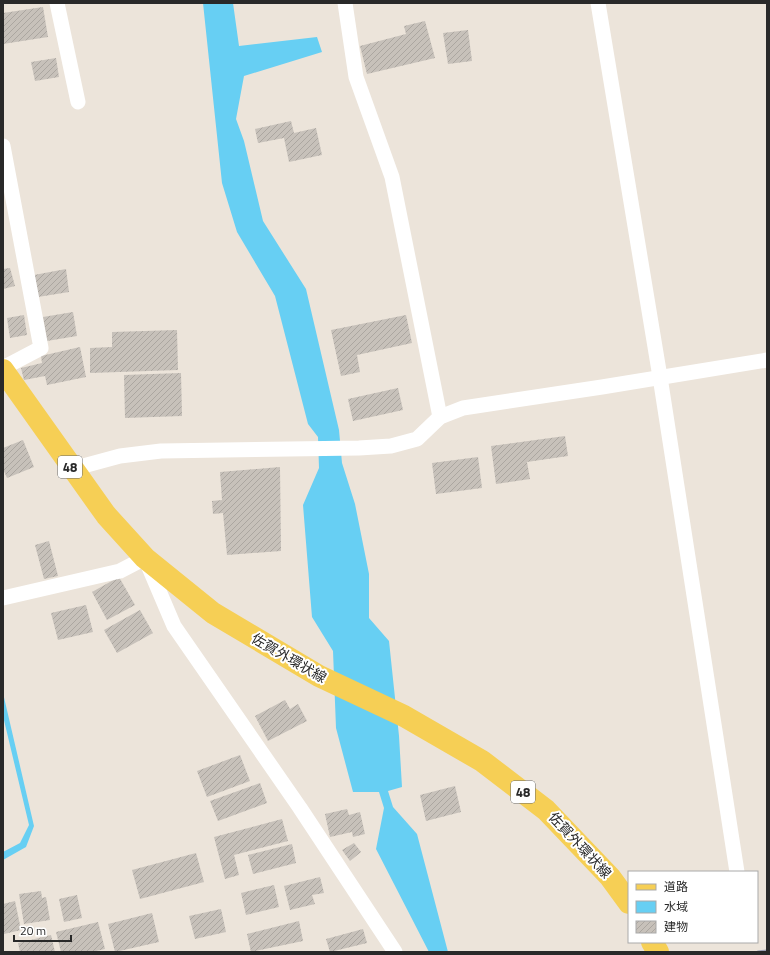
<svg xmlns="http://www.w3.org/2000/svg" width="770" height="955" font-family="'Titillium Web','Noto Sans JP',sans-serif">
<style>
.water{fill:#67cff3}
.building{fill:url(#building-hatch)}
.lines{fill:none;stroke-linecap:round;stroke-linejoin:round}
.street{stroke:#fff;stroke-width:15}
.primary{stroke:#f6cf55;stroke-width:22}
.rail{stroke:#9ca0b4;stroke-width:3}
.labels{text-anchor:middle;stroke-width:4;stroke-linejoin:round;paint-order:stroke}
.shield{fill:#fff;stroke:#696969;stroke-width:1}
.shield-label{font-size:13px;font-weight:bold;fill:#292929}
.street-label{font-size:14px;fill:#292929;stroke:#fff}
</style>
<defs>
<pattern id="building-hatch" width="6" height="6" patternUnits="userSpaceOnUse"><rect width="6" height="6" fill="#c7c1ba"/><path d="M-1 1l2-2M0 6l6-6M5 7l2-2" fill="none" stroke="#aba6a0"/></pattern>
</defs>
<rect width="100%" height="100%" fill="#ece4da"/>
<g class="water">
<polygon points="203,3 233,3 239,46 317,37 322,52 244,76 236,119 244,141 263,221 306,289 339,430 342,463 355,504 369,574 369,618 389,641 399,736 402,787 388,791 393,807 417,834 448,952 429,952 376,849 384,808 379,792 353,792 336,728 333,651 312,617 303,505 319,468 318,437 308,424 275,296 237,232 222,183"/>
<polygon points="3,693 34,826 26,847 3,860 3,852 20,843 29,825 3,716"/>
</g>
<g class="building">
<polygon points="43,7 48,37 3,44 3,13"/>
<polygon points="425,21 435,58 367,74 360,46 406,34 404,26"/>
<polygon points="468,30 472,61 448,64 443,33"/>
<polygon points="56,58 59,77 35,81 31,62"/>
<polygon points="291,121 294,133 316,128 322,155 289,162 284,138 258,143 255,129"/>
<polygon points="10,268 15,286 3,289 3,269"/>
<polygon points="66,269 69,292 38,297 34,275"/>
<polygon points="73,312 77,336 47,341 43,317"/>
<polygon points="24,315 27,335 10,338 7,318"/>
<polygon points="406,315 412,343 357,355 360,372 341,376 331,330"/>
<polygon points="177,330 178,370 90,373 90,348 112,347 112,332"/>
<polygon points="80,347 86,377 47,385 45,376 24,380 21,368 42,363 41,356"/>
<polygon points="181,373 182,416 125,418 124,375"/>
<polygon points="398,388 403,410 353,421 348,399"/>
<polygon points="565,436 568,456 527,462 530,479 496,484 491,446"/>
<polygon points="23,440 34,467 7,478 3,469 3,448"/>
<polygon points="478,457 482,488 436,494 432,463"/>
<polygon points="280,467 281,551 227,555 223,513 213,514 212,501 222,500 220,472"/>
<polygon points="49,541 58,576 44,579 35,545"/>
<polygon points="119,577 135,605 107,620 92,592"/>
<polygon points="86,605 93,632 58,640 51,613"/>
<polygon points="140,610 153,633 117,653 104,630"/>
<polygon points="285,700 290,709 298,704 307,721 268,741 255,716"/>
<polygon points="240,755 250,781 207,797 197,771"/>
<polygon points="260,783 267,803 218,821 210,801"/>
<polygon points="455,786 461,812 426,821 420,795"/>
<polygon points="347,809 349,815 360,812 365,834 353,837 352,832 330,837 325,814"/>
<polygon points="282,819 288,841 234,855 239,875 225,879 214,837"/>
<polygon points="354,843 361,852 350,861 342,850"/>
<polygon points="292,844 296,863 253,874 248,855"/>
<polygon points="196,853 204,882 140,899 132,870"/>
<polygon points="320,877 324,893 312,895 315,904 290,910 284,886"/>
<polygon points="274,885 279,907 246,915 241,893"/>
<polygon points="41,891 42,898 46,897 50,920 24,924 19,894"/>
<polygon points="77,895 82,918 64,922 59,899"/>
<polygon points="15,901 21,930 4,934 3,904"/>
<polygon points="221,909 226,932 195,939 189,916"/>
<polygon points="152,913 159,942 115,952 108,924"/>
<polygon points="299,921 303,941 251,952 247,934"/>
<polygon points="98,922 105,949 92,952 61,952 56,932"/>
<polygon points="363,929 367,943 330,952 326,939"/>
<polygon points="51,935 55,952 20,952 18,943"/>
</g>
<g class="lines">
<g class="street">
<polyline points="57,3 78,102"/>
<polyline points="345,3 356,77 392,177 440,417"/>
<polyline points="598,3 660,377 737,872"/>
<polyline points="3,146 41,348 3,368"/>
<polyline points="72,469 120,456 161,451 359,448 391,446 417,439 440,417 463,408 602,387 767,360"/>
<polyline points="3,598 120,571 145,558 174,626 300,808 395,952"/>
</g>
<g class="primary">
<polyline points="3,370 106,515 145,558 213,613 319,676 404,716 482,761 546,810 610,877 629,903"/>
<polyline points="652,942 658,952"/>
</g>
<polyline class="rail" points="758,952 767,951"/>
</g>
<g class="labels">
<g class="shield">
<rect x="58" y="456" width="24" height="22" rx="3"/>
<rect x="511" y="781" width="24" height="22" rx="3"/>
</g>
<g class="shield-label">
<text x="70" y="472">48</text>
<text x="523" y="797">48</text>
</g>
<g class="street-label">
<text transform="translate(289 658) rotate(30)" y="5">佐賀外環状線</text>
<text transform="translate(580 845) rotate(47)" y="5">佐賀外環状線</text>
</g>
</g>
<rect width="770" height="955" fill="none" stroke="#292929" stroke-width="8"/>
<rect x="628" y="871" width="130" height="72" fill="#ffffff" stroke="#a9a9a9"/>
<rect x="636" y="884" width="20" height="6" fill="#f6cf55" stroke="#a9a9a9"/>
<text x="664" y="891" font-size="12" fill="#292929">道路</text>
<rect x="636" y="901" width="20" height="12" fill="#67cff3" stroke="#a9a9a9"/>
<text x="664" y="911" font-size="12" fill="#292929">水域</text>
<rect x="636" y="921" width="20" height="12" fill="url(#building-hatch)" stroke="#a9a9a9"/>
<text x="664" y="931" font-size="12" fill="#292929">建物</text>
<path d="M14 935v6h57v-6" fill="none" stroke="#292929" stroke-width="2"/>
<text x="20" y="935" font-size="12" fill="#292929" stroke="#ffffff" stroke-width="3" paint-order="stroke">20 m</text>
</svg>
